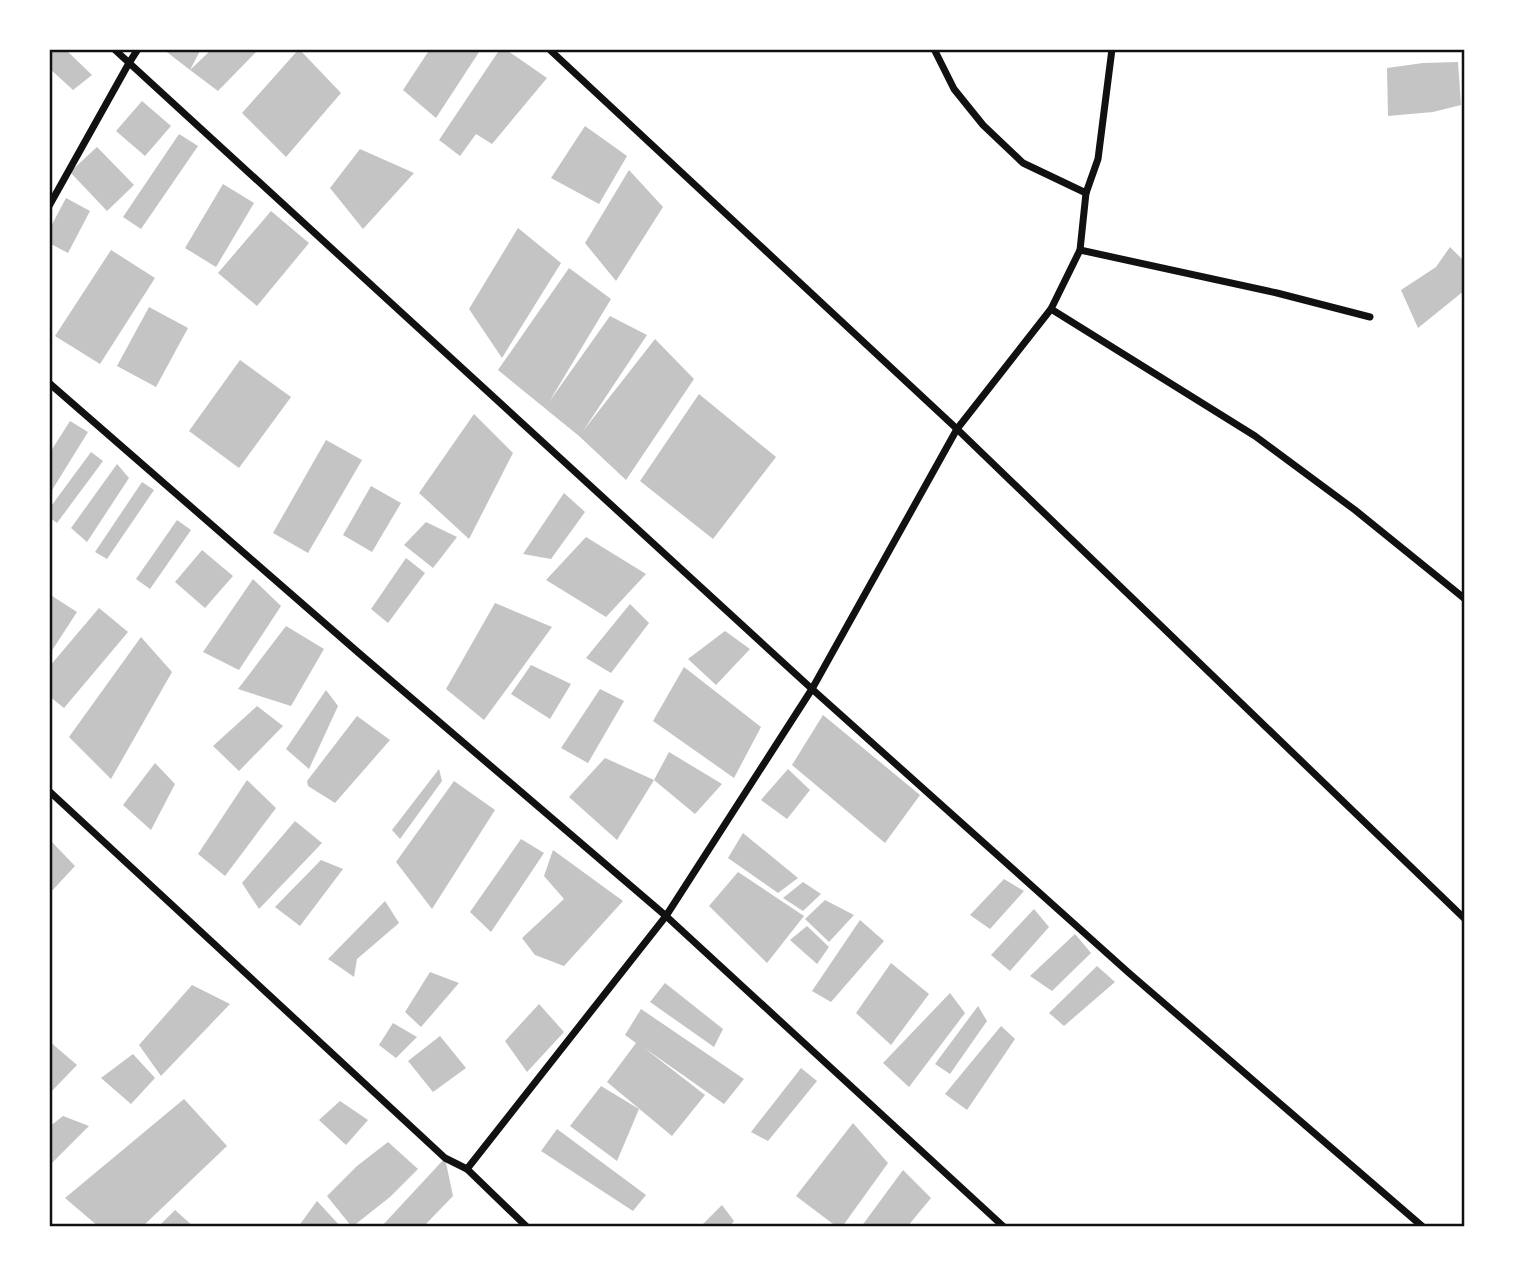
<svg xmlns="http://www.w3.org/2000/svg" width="1514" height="1276" font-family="Lora,serif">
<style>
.building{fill:#c4c4c4}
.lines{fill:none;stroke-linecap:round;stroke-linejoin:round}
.minor{stroke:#111;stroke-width:7}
.neatline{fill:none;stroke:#111;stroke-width:2.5}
</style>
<rect width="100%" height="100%" fill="#fff"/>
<g class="building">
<polygon points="49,49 65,49 92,75 73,90 49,68"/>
<polygon points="163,49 201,49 190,70 212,49 255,49 257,51 218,91 190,70"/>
<polygon points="299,49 341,93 286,157 242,113"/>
<polygon points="430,49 481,49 436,118 403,90"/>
<polygon points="500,49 505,49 547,78 492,144 476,134 460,156 439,140"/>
<polygon points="1458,62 1461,105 1433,112 1388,116 1387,68 1423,63"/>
<polygon points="142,101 171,126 145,156 116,131"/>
<polygon points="585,126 627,156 599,204 551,178"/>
<polygon points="179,134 198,146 141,229 123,217"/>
<polygon points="97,147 134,185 107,211 70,172"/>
<polygon points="360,149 414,173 363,229 330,188"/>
<polygon points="629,170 663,207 616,281 585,243"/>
<polygon points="223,184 254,203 216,267 185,248"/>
<polygon points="66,198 90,211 68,253 49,243 49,230"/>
<polygon points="271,211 309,243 257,306 218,273"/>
<polygon points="518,228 561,263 502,358 469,309"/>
<polygon points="1450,247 1465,262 1465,290 1418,328 1401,290 1436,267"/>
<polygon points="111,250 155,278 100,364 55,336"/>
<polygon points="569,268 611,299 549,402 610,316 647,335 583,431 655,339 694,379 626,480 579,436 498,370"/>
<polygon points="149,307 188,328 156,387 117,366"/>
<polygon points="240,360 291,397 239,468 189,431"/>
<polygon points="699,394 776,457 713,539 640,481"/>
<polygon points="474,414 513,453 469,539 419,493"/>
<polygon points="70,421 88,432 49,495 49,454"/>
<polygon points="326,440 362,460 308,553 273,533"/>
<polygon points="91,452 103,461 57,523 49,517 49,509"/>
<polygon points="117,464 129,478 87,542 71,528"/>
<polygon points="142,482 154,490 107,559 95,552"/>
<polygon points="371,486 401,503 372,552 343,535"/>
<polygon points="564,493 585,512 551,559 523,554"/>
<polygon points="177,520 191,530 150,589 136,579"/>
<polygon points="426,522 457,537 433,568 404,545"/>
<polygon points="586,537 646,574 606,617 546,580"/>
<polygon points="202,550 233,576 205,608 175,582"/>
<polygon points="406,558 425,573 388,623 371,609"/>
<polygon points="253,579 281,606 239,670 203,652"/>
<polygon points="49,594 77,612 49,655"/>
<polygon points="495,603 552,627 484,720 446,689"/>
<polygon points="630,604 649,623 611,673 586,658"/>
<polygon points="99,608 128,632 64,708 49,696 49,667"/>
<polygon points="286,626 324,649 291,706 238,689"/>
<polygon points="725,631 750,649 716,685 688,659"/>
<polygon points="141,637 172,672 111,779 69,737"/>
<polygon points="531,665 571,684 550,719 511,694"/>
<polygon points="684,667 761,727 734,778 653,721"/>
<polygon points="600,689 624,701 588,763 561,748"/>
<polygon points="326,690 338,706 309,769 286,749"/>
<polygon points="257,706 283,726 239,771 213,746"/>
<polygon points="823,715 920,795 885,843 792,765"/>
<polygon points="357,716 390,740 335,803 308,786 307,781"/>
<polygon points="669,752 722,784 695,814 654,780"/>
<polygon points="605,758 654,780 617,840 569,797"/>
<polygon points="155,763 175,784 151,830 123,805"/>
<polygon points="439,769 442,781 400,839 392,830"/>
<polygon points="788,769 810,790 787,819 761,800"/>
<polygon points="247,780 276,808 225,876 198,854"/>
<polygon points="454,781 495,810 432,909 396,862"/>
<polygon points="295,821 322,843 259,909 242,883"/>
<polygon points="743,833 798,878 778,893 728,858"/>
<polygon points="49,839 75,866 49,894"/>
<polygon points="521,839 544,853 491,932 470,912"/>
<polygon points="553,850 623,901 564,966 535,955 522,938 564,899 544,876"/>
<polygon points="321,860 343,869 300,926 275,907"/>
<polygon points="738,872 804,916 767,963 709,906"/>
<polygon points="1004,879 1024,891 990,929 970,915"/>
<polygon points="803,882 821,894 803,911 783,898"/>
<polygon points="825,900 854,915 829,942 805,919"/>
<polygon points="385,901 399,923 357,959 354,977 328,959"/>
<polygon points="1034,909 1049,927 1010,971 991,955"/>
<polygon points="860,920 884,941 831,1002 812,991"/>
<polygon points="807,926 829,947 817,964 790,940"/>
<polygon points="1075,934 1091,953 1052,991 1030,976"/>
<polygon points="891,963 929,994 891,1045 856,1013"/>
<polygon points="1097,966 1115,982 1064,1026 1049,1013"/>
<polygon points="430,972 459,983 421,1027 405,1012"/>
<polygon points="665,983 723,1029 714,1047 650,1002"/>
<polygon points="192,985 230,1004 161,1076 139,1045"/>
<polygon points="950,993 965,1013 909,1087 883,1063"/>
<polygon points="539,1004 564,1032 527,1072 505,1041"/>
<polygon points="978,1006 987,1021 950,1074 935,1064"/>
<polygon points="641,1009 744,1079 724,1104 643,1047 705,1095 672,1136 607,1082 636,1043 625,1035"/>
<polygon points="393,1023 417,1037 396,1058 379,1045"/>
<polygon points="1001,1026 1015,1039 967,1110 945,1094"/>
<polygon points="440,1036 466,1068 433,1092 408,1061"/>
<polygon points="49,1041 77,1065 49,1094"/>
<polygon points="133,1054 155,1078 131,1104 101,1078"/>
<polygon points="801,1068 817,1081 768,1141 751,1132"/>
<polygon points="601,1086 639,1109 617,1161 570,1126"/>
<polygon points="184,1099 227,1146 142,1227 99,1227 65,1198"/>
<polygon points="340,1101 368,1120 346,1145 319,1120"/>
<polygon points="63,1116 89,1126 49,1166 49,1127"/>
<polygon points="853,1123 888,1163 842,1227 837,1227 796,1196"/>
<polygon points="557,1129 646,1195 633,1211 541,1151"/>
<polygon points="388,1142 418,1169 390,1197 352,1227 327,1196 357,1166"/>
<polygon points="445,1158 453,1196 423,1227 381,1227"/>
<polygon points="903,1170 931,1198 907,1227 861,1227"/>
<polygon points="317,1201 341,1227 298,1227"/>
<polygon points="722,1205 734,1221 729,1227 700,1227"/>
<polygon points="175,1210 194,1227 158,1227"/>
</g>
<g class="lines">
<g class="minor">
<polyline points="114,49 812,689 1129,973 1423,1227"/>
<polyline points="549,49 957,429 1465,919"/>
<polyline points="934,49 954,89 983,125 1023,163 1086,193"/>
<polyline points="49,206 129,63 138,49"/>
<polyline points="1080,250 1277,293 1370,317"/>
<polyline points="1051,309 1255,436 1355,510 1465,599"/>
<polyline points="49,383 360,654 666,916 1004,1227"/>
<polyline points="49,791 445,1158 467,1169 527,1227"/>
<polyline points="467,1169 666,916 812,689 957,429 1051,309 1080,250 1086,193 1098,159 1112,49"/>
</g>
</g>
<rect width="1514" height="1276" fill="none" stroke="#ffffff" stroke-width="102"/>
<rect x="51" y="51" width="1412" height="1174" class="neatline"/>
</svg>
